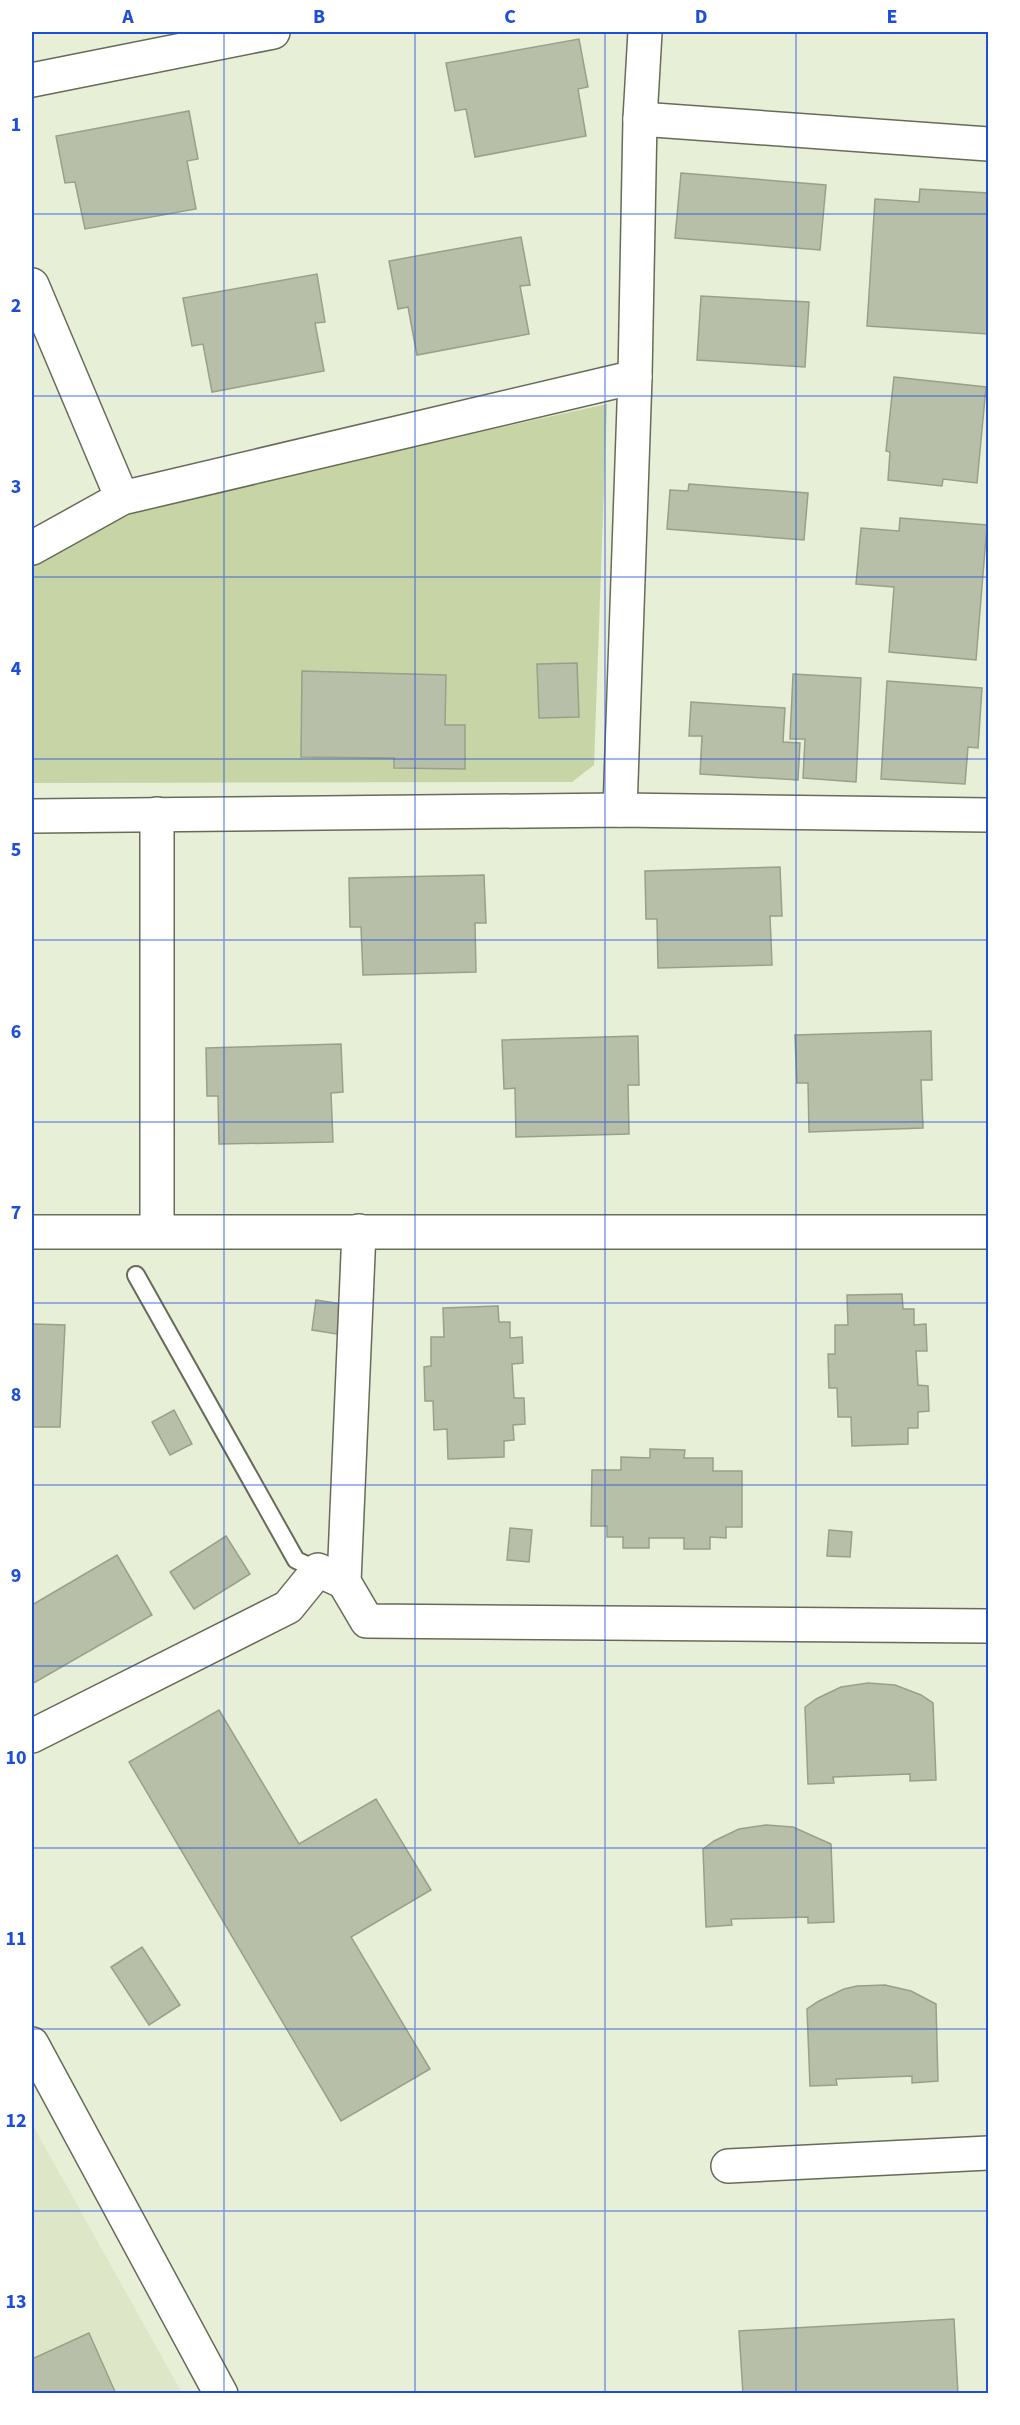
<svg xmlns="http://www.w3.org/2000/svg" width="1020" height="2425" font-family="'Source Sans 3',sans-serif">
<style>
.built{fill:#dde6c7}
.green{fill:#c7d4a6}
.building{fill:#b8bfa8;stroke:#99a08a;stroke-width:1.5}
.lines{fill:none;stroke-linecap:round;stroke-linejoin:round}
.lane-casing{stroke:#666c57;stroke-width:20}
.street-casing{stroke:#666c57;stroke-width:36}
.lane{stroke:#fff;stroke-width:16}
.street{stroke:#fff;stroke-width:33}
.grid{fill:none;stroke:#1d4ed8;stroke-width:1.5;stroke-opacity:0.55}
.neatline{fill:none;stroke:#1d4ed8;stroke-width:2}
.grid-label{font-size:20px;text-anchor:middle;font-weight:bold;fill:#1d4ed8}
</style>
<rect width="100%" height="100%" fill="#e7efd7"/>
<polygon class="built" points="32,2124 182,2393 32,2393"/>
<polygon class="green" points="607,404 594,765 572,782 32,783 32,563 101,526 166,501"/>
<g class="building">
<polygon points="579,39 588,87 578,89 586,136 475,157 466,109 455,111 446,63"/>
<polygon points="189,111 198,159 187,161 196,209 85,229 75,182 65,183 56,136"/>
<polygon points="681,173 826,185 820,250 675,238"/>
<polygon points="920,189 988,193 988,334 867,326 875,199 919,202"/>
<polygon points="521,237 530,285 520,286 529,334 417,355 408,307 398,309 389,261"/>
<polygon points="317,274 325,322 315,323 324,371 212,392 203,344 192,346 183,298"/>
<polygon points="701,296 809,302 805,367 697,360"/>
<polygon points="894,377 986,387 977,483 943,479 942,486 888,480 890,452 886,451"/>
<polygon points="689,484 808,493 804,540 667,529 670,490 688,491"/>
<polygon points="900,518 987,525 976,660 889,652 894,587 856,584 861,528 899,531"/>
<polygon points="577,663 579,717 539,718 537,664"/>
<polygon points="302,671 446,675 445,725 465,725 465,769 394,768 394,758 301,757"/>
<polygon points="793,674 861,678 856,782 803,778 805,739 790,739"/>
<polygon points="887,681 982,688 978,748 968,747 965,784 881,779"/>
<polygon points="691,702 785,708 783,742 800,743 798,780 700,774 702,736 689,736"/>
<polygon points="780,867 782,916 770,916 772,965 658,968 657,919 646,919 645,871"/>
<polygon points="484,875 486,923 475,923 476,972 363,975 361,927 350,927 349,878"/>
<polygon points="931,1031 932,1080 921,1080 923,1128 809,1132 808,1083 797,1083 795,1035"/>
<polygon points="638,1036 639,1085 628,1085 629,1134 516,1137 515,1088 504,1089 502,1040"/>
<polygon points="341,1044 343,1092 331,1093 333,1142 219,1144 218,1096 207,1096 206,1048"/>
<polygon points="902,1294 903,1309 914,1309 914,1325 926,1324 927,1351 916,1351 918,1385 928,1386 929,1411 918,1412 918,1428 908,1428 908,1444 852,1446 851,1417 838,1417 837,1388 829,1388 828,1354 835,1354 835,1325 848,1325 847,1295"/>
<polygon points="316,1300 341,1304 337,1334 312,1330"/>
<polygon points="498,1306 499,1322 510,1322 510,1338 522,1337 523,1363 512,1364 514,1398 524,1398 525,1424 513,1425 514,1440 504,1441 504,1457 448,1459 447,1429 434,1430 433,1401 425,1401 424,1367 431,1366 431,1337 444,1337 443,1308"/>
<polygon points="32,1324 65,1325 60,1427 32,1427"/>
<polygon points="174,1410 192,1444 170,1455 152,1422"/>
<polygon points="650,1449 685,1450 684,1458 713,1458 713,1471 742,1471 742,1527 726,1527 726,1538 710,1537 710,1549 684,1549 684,1538 649,1538 649,1548 623,1548 623,1537 607,1537 607,1526 591,1526 592,1470 621,1470 621,1457 650,1458"/>
<polygon points="510,1528 532,1530 529,1562 507,1560"/>
<polygon points="829,1530 852,1532 850,1557 827,1556"/>
<polygon points="226,1536 250,1574 194,1609 170,1572"/>
<polygon points="117,1555 152,1615 32,1684 32,1605"/>
<polygon points="868,1683 895,1685 921,1695 933,1703 936,1780 910,1781 910,1774 833,1777 834,1783 808,1784 805,1707 816,1699 841,1687"/>
<polygon points="219,1710 299,1844 376,1799 431,1890 351,1937 430,2069 341,2121 129,1762"/>
<polygon points="766,1825 793,1827 831,1844 834,1922 808,1923 808,1917 731,1919 732,1925 706,1927 703,1849 714,1841 739,1829"/>
<polygon points="142,1947 180,2005 149,2025 111,1967"/>
<polygon points="885,1985 911,1991 936,2004 938,2081 912,2083 912,2076 836,2079 837,2085 810,2086 807,2009 819,2001 844,1989 857,1986"/>
<polygon points="954,2319 958,2394 743,2394 739,2331"/>
<polygon points="89,2333 116,2394 32,2394 32,2359"/>
</g>
<g class="lines">
<defs>
<polyline id="lane" points="136,1275 296,1560 318,1570"/>
<g id="street">
<polyline points="32,80 273,32"/>
<polyline points="640,119 988,144"/>
<polyline points="32,285 122,498"/>
<polyline points="32,548 122,498 635,377"/>
<polyline points="620,810 635,377 640,119 645,32"/>
<polyline points="32,816 620,810 988,815"/>
<polyline points="157,1231 157,814"/>
<polyline points="359,1231 344,1582 367,1621 988,1626"/>
<polyline points="32,1232 988,1232"/>
<polyline points="32,1736 288,1607 318,1570 344,1582"/>
<polyline points="32,2044 221,2394"/>
<polyline points="728,2166 988,2153"/>
</g>
</defs>
<use href="#lane" class="lane-casing"/>
<use href="#street" class="street-casing"/>
<use href="#lane" class="lane"/>
<use href="#street" class="street"/>
</g>
<path class="grid" d="M224,32V2394M415,32V2394M605,32V2394M796,32V2394M32,214H988M32,396H988M32,577H988M32,759H988M32,940H988M32,1122H988M32,1303H988M32,1485H988M32,1666H988M32,1848H988M32,2029H988M32,2211H988"/>
<rect width="1020" height="2425" fill="none" stroke="#ffffff" stroke-width="66"/>
<rect x="33" y="33" width="954" height="2359" class="neatline"/>
<g class="grid-label">
<text x="128" y="23">A</text>
<text x="319" y="23">B</text>
<text x="510" y="23">C</text>
<text x="701" y="23">D</text>
<text x="892" y="23">E</text>
<text x="16" y="131">1</text>
<text x="16" y="312">2</text>
<text x="16" y="493">3</text>
<text x="16" y="675">4</text>
<text x="16" y="856">5</text>
<text x="16" y="1038">6</text>
<text x="16" y="1219">7</text>
<text x="16" y="1401">8</text>
<text x="16" y="1582">9</text>
<text x="16" y="1764">10</text>
<text x="16" y="1945">11</text>
<text x="16" y="2127">12</text>
<text x="16" y="2308">13</text>
</g>
</svg>
